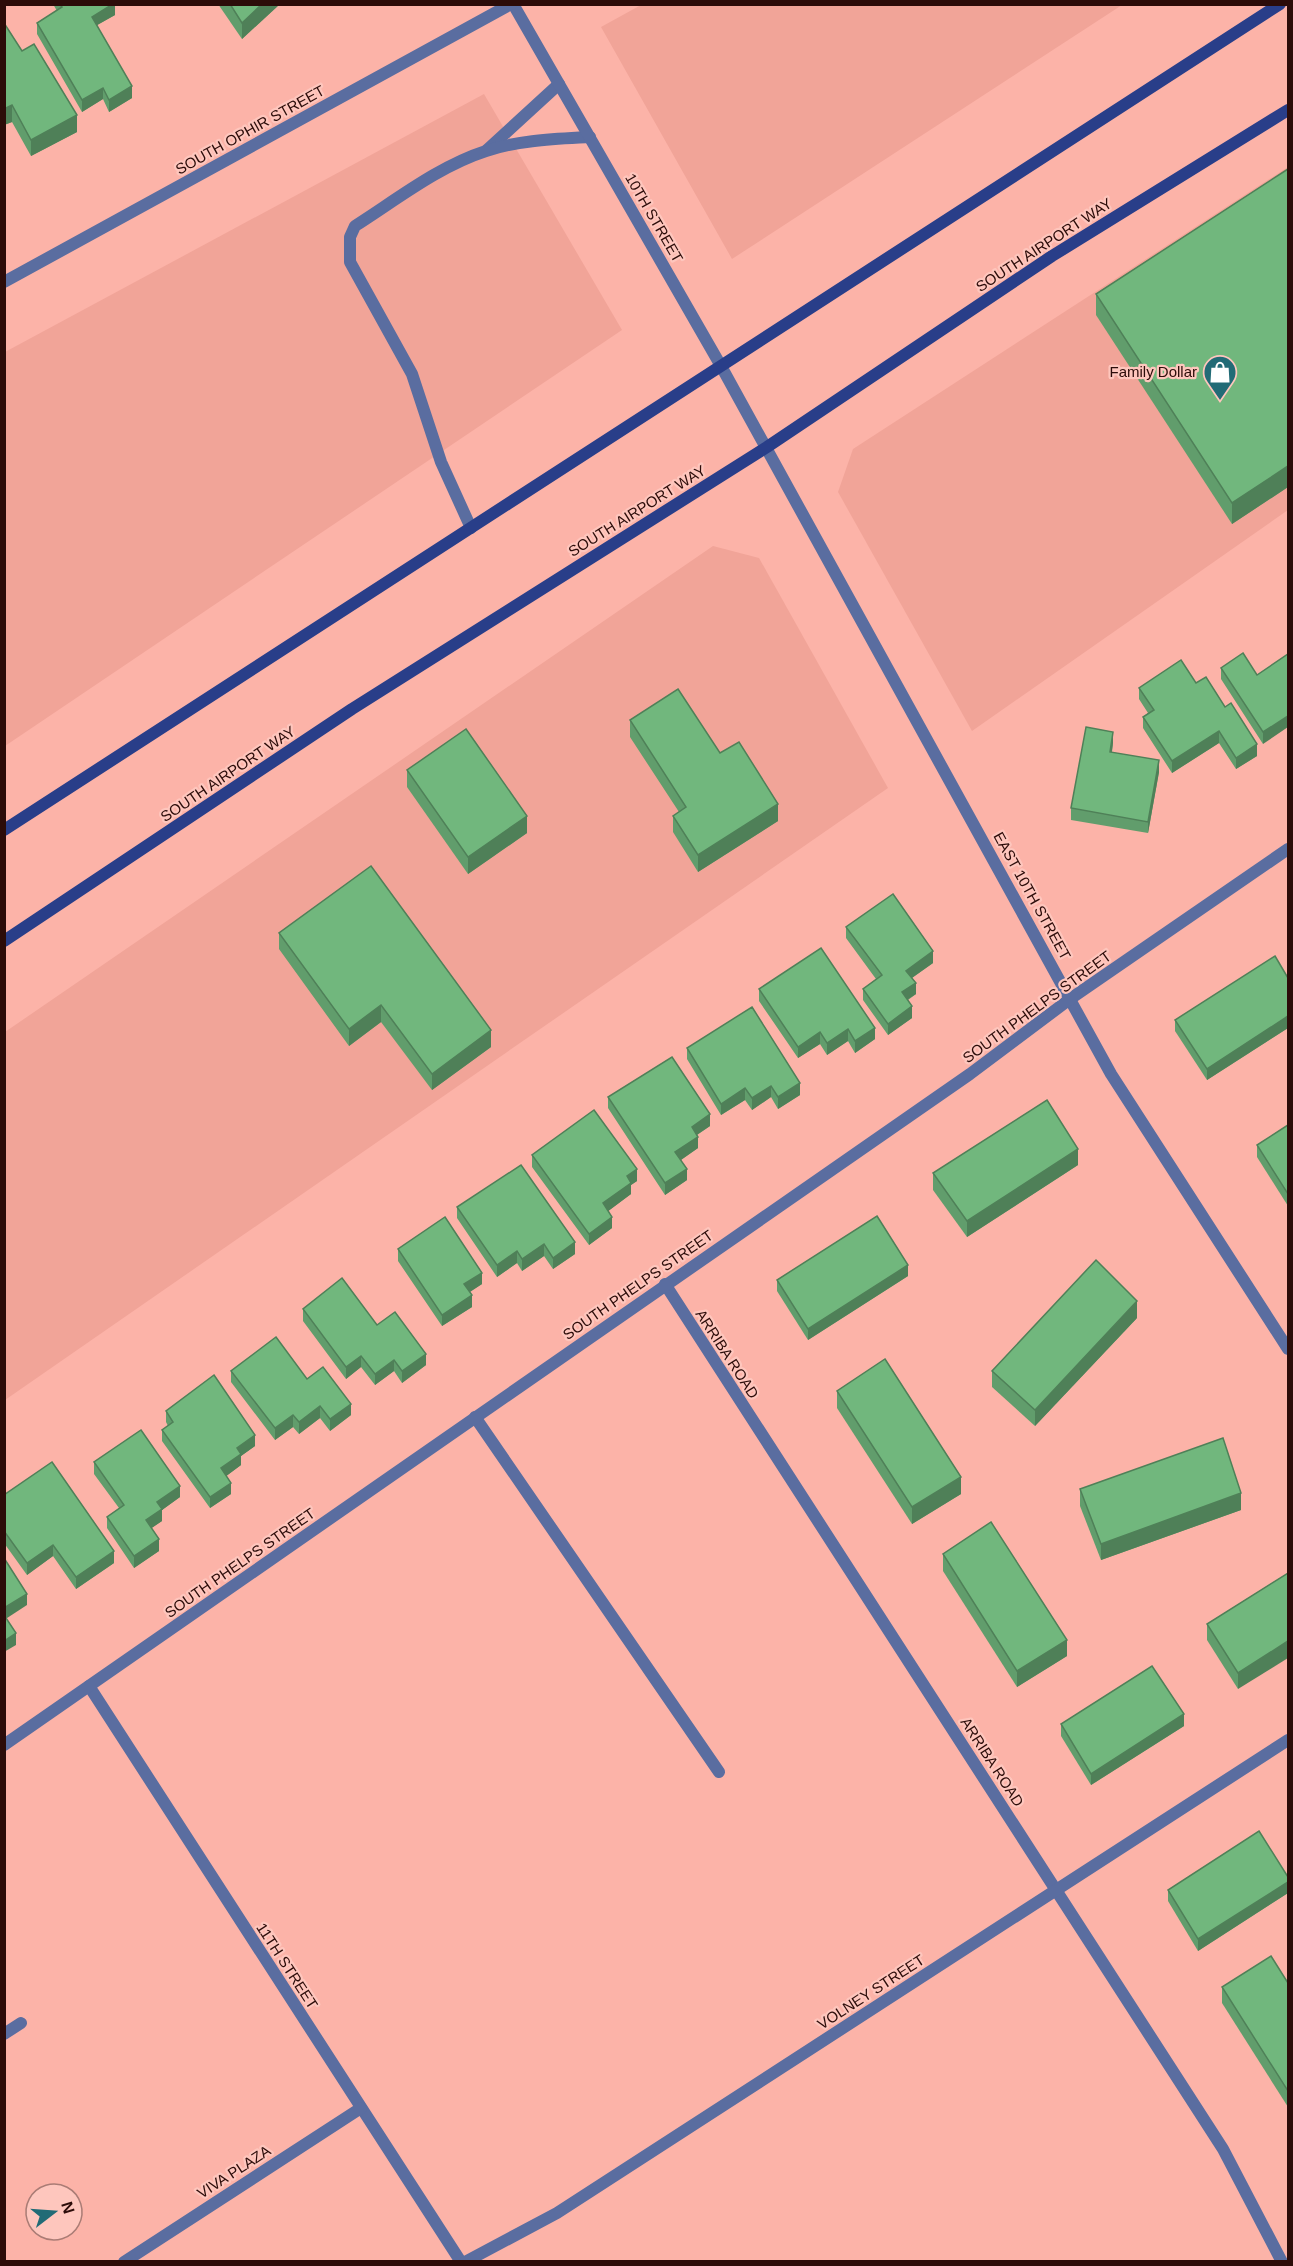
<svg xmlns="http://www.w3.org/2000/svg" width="1293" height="2266" font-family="Arial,sans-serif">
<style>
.built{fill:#f1a498}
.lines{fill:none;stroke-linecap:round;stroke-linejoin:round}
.lane{stroke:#5a6da0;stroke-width:12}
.street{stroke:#5a6da0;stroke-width:12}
.secondary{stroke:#293e89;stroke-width:12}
.wall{fill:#619d6c}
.shaded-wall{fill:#4f8058}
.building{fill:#71b77d;stroke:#4f8058;stroke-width:1.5}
.labels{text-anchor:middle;stroke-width:4.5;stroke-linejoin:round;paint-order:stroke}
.street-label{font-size:15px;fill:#2c0c09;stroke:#fec6bd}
.poi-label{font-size:15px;fill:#2c0c09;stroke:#fec6bd;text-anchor:end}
</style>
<rect width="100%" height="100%" fill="#fcb3a8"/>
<g class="built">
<polygon points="641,5 641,4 1122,5 732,259 601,27"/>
<polygon points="484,94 622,330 5,746 5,352"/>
<polygon points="1288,167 1288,510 972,731 838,492 853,449"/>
<polygon points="713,546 759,558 888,788 5,1400 5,1032"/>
</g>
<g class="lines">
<g class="lane">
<polyline points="487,150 559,84"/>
<path d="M471,528L441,462L412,374L350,262V237L355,226C396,200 439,166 486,151C519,140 556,139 590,137"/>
<polyline points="475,1417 719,1772"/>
<polyline points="4,2034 21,2023"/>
</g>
<g class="street">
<polyline points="513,4 721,366 1111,1074 1288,1349"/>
<polyline points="4,282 511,4"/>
<polyline points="665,1284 1223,2149 1282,2262"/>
<polyline points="89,1686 461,2262"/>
<polyline points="4,1745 970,1074 1070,999 1288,849"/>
<polyline points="124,2262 361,2108"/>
<polyline points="465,2262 557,2213 1288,1740"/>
</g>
<g class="secondary">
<polyline points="4,830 1280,4"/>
<polyline points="4,941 352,709 767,447 1052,256 1288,110"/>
</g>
</g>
<g class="wall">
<polygon points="53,4 115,4 115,15 97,25 132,98 109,112 103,99 82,112 37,34 37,23 57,11"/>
<polygon points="218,4 280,4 242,39"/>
<polygon points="22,51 77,132 31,156 12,122 4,125"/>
<polygon points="1288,169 1288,487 1232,524 1096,315 1096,294"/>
<polygon points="1288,654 1263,744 1221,679 1221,668 1257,675"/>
<polygon points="1196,683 1257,756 1236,769 1219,743 1172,773 1143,728 1143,717 1148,713 1139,699 1139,688"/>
<polygon points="630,720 720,753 778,821 698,872 673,832 673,816 679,812 630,737"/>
<polygon points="1113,743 1112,752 1159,772 1148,833 1071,820 1071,808"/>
<polygon points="407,770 527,833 468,874 407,787"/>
<polygon points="846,927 933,963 912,978 916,994 908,1000 912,1018 888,1035 863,1000 863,989 876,979 846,938"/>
<polygon points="279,933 491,1047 432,1090 381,1022 349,1046 279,949"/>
<polygon points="1288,978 1288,1028 1207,1080 1175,1031 1175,1020"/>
<polygon points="759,989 875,1039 855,1053 848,1041 827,1055 820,1044 798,1058 759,1001"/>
<polygon points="687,1048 800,1095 778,1109 771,1097 752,1110 745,1100 721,1115 687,1059"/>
<polygon points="608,1097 710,1126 697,1135 698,1148 681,1160 687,1180 665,1195 608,1108"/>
<polygon points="1288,1125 1288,1206 1257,1157 1257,1145"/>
<polygon points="532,1155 637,1181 631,1185 631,1194 608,1211 612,1228 589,1245 532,1167"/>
<polygon points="1078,1165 967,1237 933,1190 933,1173"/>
<polygon points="457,1207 575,1254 553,1269 544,1256 522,1271 517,1263 497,1277 457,1218"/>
<polygon points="398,1249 482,1284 469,1292 472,1307 442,1326 398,1261"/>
<polygon points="908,1276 808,1340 777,1291 777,1280"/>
<polygon points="303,1309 377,1325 426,1365 402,1383 394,1371 375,1385 361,1367 346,1379 303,1321"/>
<polygon points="1137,1318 1035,1426 992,1387 992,1371"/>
<polygon points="231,1371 307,1379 351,1415 330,1431 320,1418 299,1434 293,1427 275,1440 231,1382"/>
<polygon points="837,1391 961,1494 912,1524 837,1408"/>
<polygon points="166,1411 255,1446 241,1456 241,1465 226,1476 231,1494 210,1508 162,1441 162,1430 168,1426 166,1422"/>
<polygon points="94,1462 180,1497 162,1510 162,1521 151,1528 159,1551 134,1568 107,1528 107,1517 119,1508 94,1474"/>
<polygon points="1080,1489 1241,1510 1101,1560 1080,1506"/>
<polygon points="4,1495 114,1563 76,1589 53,1556 27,1575 4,1543"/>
<polygon points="943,1554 1067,1656 1017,1687 943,1571"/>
<polygon points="1288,1573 1238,1689 1207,1640 1207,1624"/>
<polygon points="1061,1724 1184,1726 1091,1785 1061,1736"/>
<polygon points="1288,1877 1288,1893 1198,1951 1168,1901 1168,1890"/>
<polygon points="1288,1983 1288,2107 1222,2003 1222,1987"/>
</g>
<g class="shaded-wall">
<polygon points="113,4 115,4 115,15 92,28 92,17"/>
<polygon points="262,4 280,4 242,39 242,23"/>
<polygon points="132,86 132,98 109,112 109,100"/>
<polygon points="103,88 103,99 82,112 82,100"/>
<polygon points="12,105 12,122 4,125 4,109"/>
<polygon points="77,115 77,132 31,156 31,140"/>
<polygon points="1288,466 1288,487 1232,524 1232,503"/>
<polygon points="1288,716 1288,727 1263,744 1263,732"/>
<polygon points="1219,731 1219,743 1172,773 1172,761"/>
<polygon points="1113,732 1113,743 1110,763 1110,752"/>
<polygon points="1257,744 1257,756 1236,769 1236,758"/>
<polygon points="1159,760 1159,772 1148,833 1148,822"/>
<polygon points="778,804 778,821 698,872 698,855"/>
<polygon points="527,816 527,833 468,874 468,857"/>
<polygon points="933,951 933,963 906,982 906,971"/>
<polygon points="916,983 916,994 902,1003 902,992"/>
<polygon points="381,1005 381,1022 349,1046 349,1029"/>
<polygon points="912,1006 912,1018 888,1035 888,1024"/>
<polygon points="1288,1016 1288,1028 1207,1080 1207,1069"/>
<polygon points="875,1028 875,1039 855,1053 855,1041"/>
<polygon points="848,1029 848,1041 827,1055 827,1043"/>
<polygon points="491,1030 491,1047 432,1090 432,1074"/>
<polygon points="820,1032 820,1044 798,1058 798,1047"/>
<polygon points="800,1083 800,1095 778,1109 778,1097"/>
<polygon points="771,1086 771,1097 752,1110 752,1098"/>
<polygon points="745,1088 745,1100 721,1115 721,1104"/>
<polygon points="710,1114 710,1126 692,1138 692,1127"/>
<polygon points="698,1137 698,1148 675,1164 675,1152"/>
<polygon points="1078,1149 1078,1165 967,1237 967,1221"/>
<polygon points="637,1169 637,1181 631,1185 631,1194 603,1215 603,1203 627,1176"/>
<polygon points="687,1169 687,1180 665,1195 665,1183"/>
<polygon points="612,1217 612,1228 589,1245 589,1234"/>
<polygon points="575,1242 575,1254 553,1269 553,1258"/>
<polygon points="544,1244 544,1256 522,1271 522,1259"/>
<polygon points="517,1251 517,1263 497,1277 497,1265"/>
<polygon points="908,1265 908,1276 808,1340 808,1329"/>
<polygon points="482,1273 482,1284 464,1296 464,1284"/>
<polygon points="472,1295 472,1307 442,1326 442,1315"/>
<polygon points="1137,1301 1137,1318 1035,1426 1035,1410"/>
<polygon points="426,1354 426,1365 402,1383 402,1371"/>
<polygon points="361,1356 361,1367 346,1379 346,1367"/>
<polygon points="394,1360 394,1371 375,1385 375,1374"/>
<polygon points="351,1404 351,1415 330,1431 330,1419"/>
<polygon points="320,1406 320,1418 299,1434 299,1422"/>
<polygon points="293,1415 293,1427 275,1440 275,1428"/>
<polygon points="255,1435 255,1446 241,1456 241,1465 221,1480 221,1468 237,1448"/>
<polygon points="961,1477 961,1494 912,1524 912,1507"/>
<polygon points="231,1483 231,1494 210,1508 210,1497"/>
<polygon points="180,1486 180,1497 162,1510 162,1521 146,1532 146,1520 157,1502"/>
<polygon points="1241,1493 1241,1510 1101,1560 1101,1544"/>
<polygon points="159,1539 159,1551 134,1568 134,1556"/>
<polygon points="53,1545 53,1556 27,1575 27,1563"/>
<polygon points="114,1551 114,1563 76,1589 76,1577"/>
<polygon points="27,1594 27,1605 4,1620 4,1608"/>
<polygon points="16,1633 16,1645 4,1652 4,1641"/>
<polygon points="1067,1640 1067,1656 1017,1687 1017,1671"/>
<polygon points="1288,1641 1288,1658 1238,1689 1238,1673"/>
<polygon points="1184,1714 1184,1726 1091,1785 1091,1774"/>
<polygon points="1288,1882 1288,1893 1198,1951 1198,1939"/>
</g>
<g class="building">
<polygon points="60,4 113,4 92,17 132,86 109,100 103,88 82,100 37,23 62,7"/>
<polygon points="230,4 262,4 242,23"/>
<polygon points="4,23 22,51 34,44 77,115 31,140 12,105 4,109"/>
<polygon points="1288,169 1288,466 1232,503 1096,294"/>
<polygon points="1243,653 1257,675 1288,654 1288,716 1263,732 1221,668"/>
<polygon points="1181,660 1196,683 1206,677 1225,707 1231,703 1257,744 1236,758 1219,731 1172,761 1143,717 1154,710 1139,688"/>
<polygon points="678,689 720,753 739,742 778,804 698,855 673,816 686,807 630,720"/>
<polygon points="1086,727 1113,732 1110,752 1159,760 1148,822 1071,808"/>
<polygon points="466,729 527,816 468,857 407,770"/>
<polygon points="371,866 491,1030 432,1074 381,1005 349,1029 279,933"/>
<polygon points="893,894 933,951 906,971 916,983 902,992 912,1006 888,1024 863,989 882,975 846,927"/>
<polygon points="821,948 875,1028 855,1041 848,1029 827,1043 820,1032 798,1047 759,989"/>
<polygon points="1275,956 1288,978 1288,1016 1207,1069 1175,1020"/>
<polygon points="752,1007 800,1083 778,1097 771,1086 752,1098 745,1088 721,1104 687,1048"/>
<polygon points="672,1057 710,1114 692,1127 698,1137 675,1152 687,1169 665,1183 608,1097"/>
<polygon points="1047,1100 1078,1149 967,1221 933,1173"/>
<polygon points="594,1110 637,1169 627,1176 631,1183 603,1203 612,1217 589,1234 532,1155"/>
<polygon points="1288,1125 1288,1194 1257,1145"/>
<polygon points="521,1165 575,1242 553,1258 544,1244 522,1259 517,1251 497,1265 457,1207"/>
<polygon points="877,1216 908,1265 808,1329 777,1280"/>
<polygon points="445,1217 482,1273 464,1284 472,1295 442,1315 398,1249"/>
<polygon points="1096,1260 1137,1301 1035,1410 992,1371"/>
<polygon points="342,1278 377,1325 395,1312 426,1354 402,1371 394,1360 375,1374 361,1356 346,1367 303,1309"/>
<polygon points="276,1337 307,1379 323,1367 351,1404 330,1419 320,1406 299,1422 293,1415 275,1428 231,1371"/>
<polygon points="885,1359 961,1477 912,1507 837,1391"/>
<polygon points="214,1375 255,1435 237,1448 241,1454 221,1468 231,1483 210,1497 162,1430 173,1422 166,1411"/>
<polygon points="141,1430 180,1486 157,1502 162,1509 146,1520 159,1539 134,1556 107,1517 124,1505 94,1462"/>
<polygon points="1223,1438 1241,1493 1101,1544 1080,1489"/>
<polygon points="52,1462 114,1551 76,1577 53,1545 27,1563 4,1531 4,1495"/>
<polygon points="991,1522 1067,1640 1017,1671 943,1554"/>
<polygon points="4,1558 27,1594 4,1608"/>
<polygon points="1288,1573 1288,1641 1238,1673 1207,1624"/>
<polygon points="4,1615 16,1633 4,1641"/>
<polygon points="1152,1666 1184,1714 1091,1774 1061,1724"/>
<polygon points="1259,1831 1288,1877 1288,1882 1198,1939 1168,1890"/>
<polygon points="1271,1956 1288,1983 1288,2091 1222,1987"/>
</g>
<defs>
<symbol id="shop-pin" viewBox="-11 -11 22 30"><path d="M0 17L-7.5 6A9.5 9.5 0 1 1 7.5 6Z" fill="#226b76" stroke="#fec6bd"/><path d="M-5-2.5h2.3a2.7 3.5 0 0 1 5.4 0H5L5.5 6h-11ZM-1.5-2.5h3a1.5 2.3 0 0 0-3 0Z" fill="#fff"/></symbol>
</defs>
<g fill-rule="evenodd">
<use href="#shop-pin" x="1201" y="353" width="38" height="52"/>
</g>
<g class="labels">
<g class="street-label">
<text transform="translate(250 130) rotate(-29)" y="5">SOUTH OPHIR STREET</text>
<text transform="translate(654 218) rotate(60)" y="5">10TH STREET</text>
<text transform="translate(1044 245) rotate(-33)" y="5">SOUTH AIRPORT WAY</text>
<text transform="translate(637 511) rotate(-32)" y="5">SOUTH AIRPORT WAY</text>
<text transform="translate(228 774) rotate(-34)" y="5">SOUTH AIRPORT WAY</text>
<text transform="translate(1032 896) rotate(61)" y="5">EAST 10TH STREET</text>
<text transform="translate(1037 1007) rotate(-36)" y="5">SOUTH PHELPS STREET</text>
<text transform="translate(638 1285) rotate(-35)" y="5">SOUTH PHELPS STREET</text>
<text transform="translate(727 1354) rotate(57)" y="5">ARRIBA ROAD</text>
<text transform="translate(240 1563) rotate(-35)" y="5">SOUTH PHELPS STREET</text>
<text transform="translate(992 1762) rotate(57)" y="5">ARRIBA ROAD</text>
<text transform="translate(287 1966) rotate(57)" y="5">11TH STREET</text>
<text transform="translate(871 1992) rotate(-33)" y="5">VOLNEY STREET</text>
<text transform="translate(234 2172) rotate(-33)" y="5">VIVA PLAZA</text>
</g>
<g class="poi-label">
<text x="1197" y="377">Family Dollar</text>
</g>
</g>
<rect width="1293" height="2266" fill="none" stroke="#2c0c09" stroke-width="12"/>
<g transform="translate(54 2212) rotate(73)"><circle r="28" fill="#fec6bd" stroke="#aa7c75" stroke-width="1.5"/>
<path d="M0-4.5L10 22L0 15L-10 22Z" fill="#226b76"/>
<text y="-9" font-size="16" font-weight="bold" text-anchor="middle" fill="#2c0c09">N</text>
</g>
</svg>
